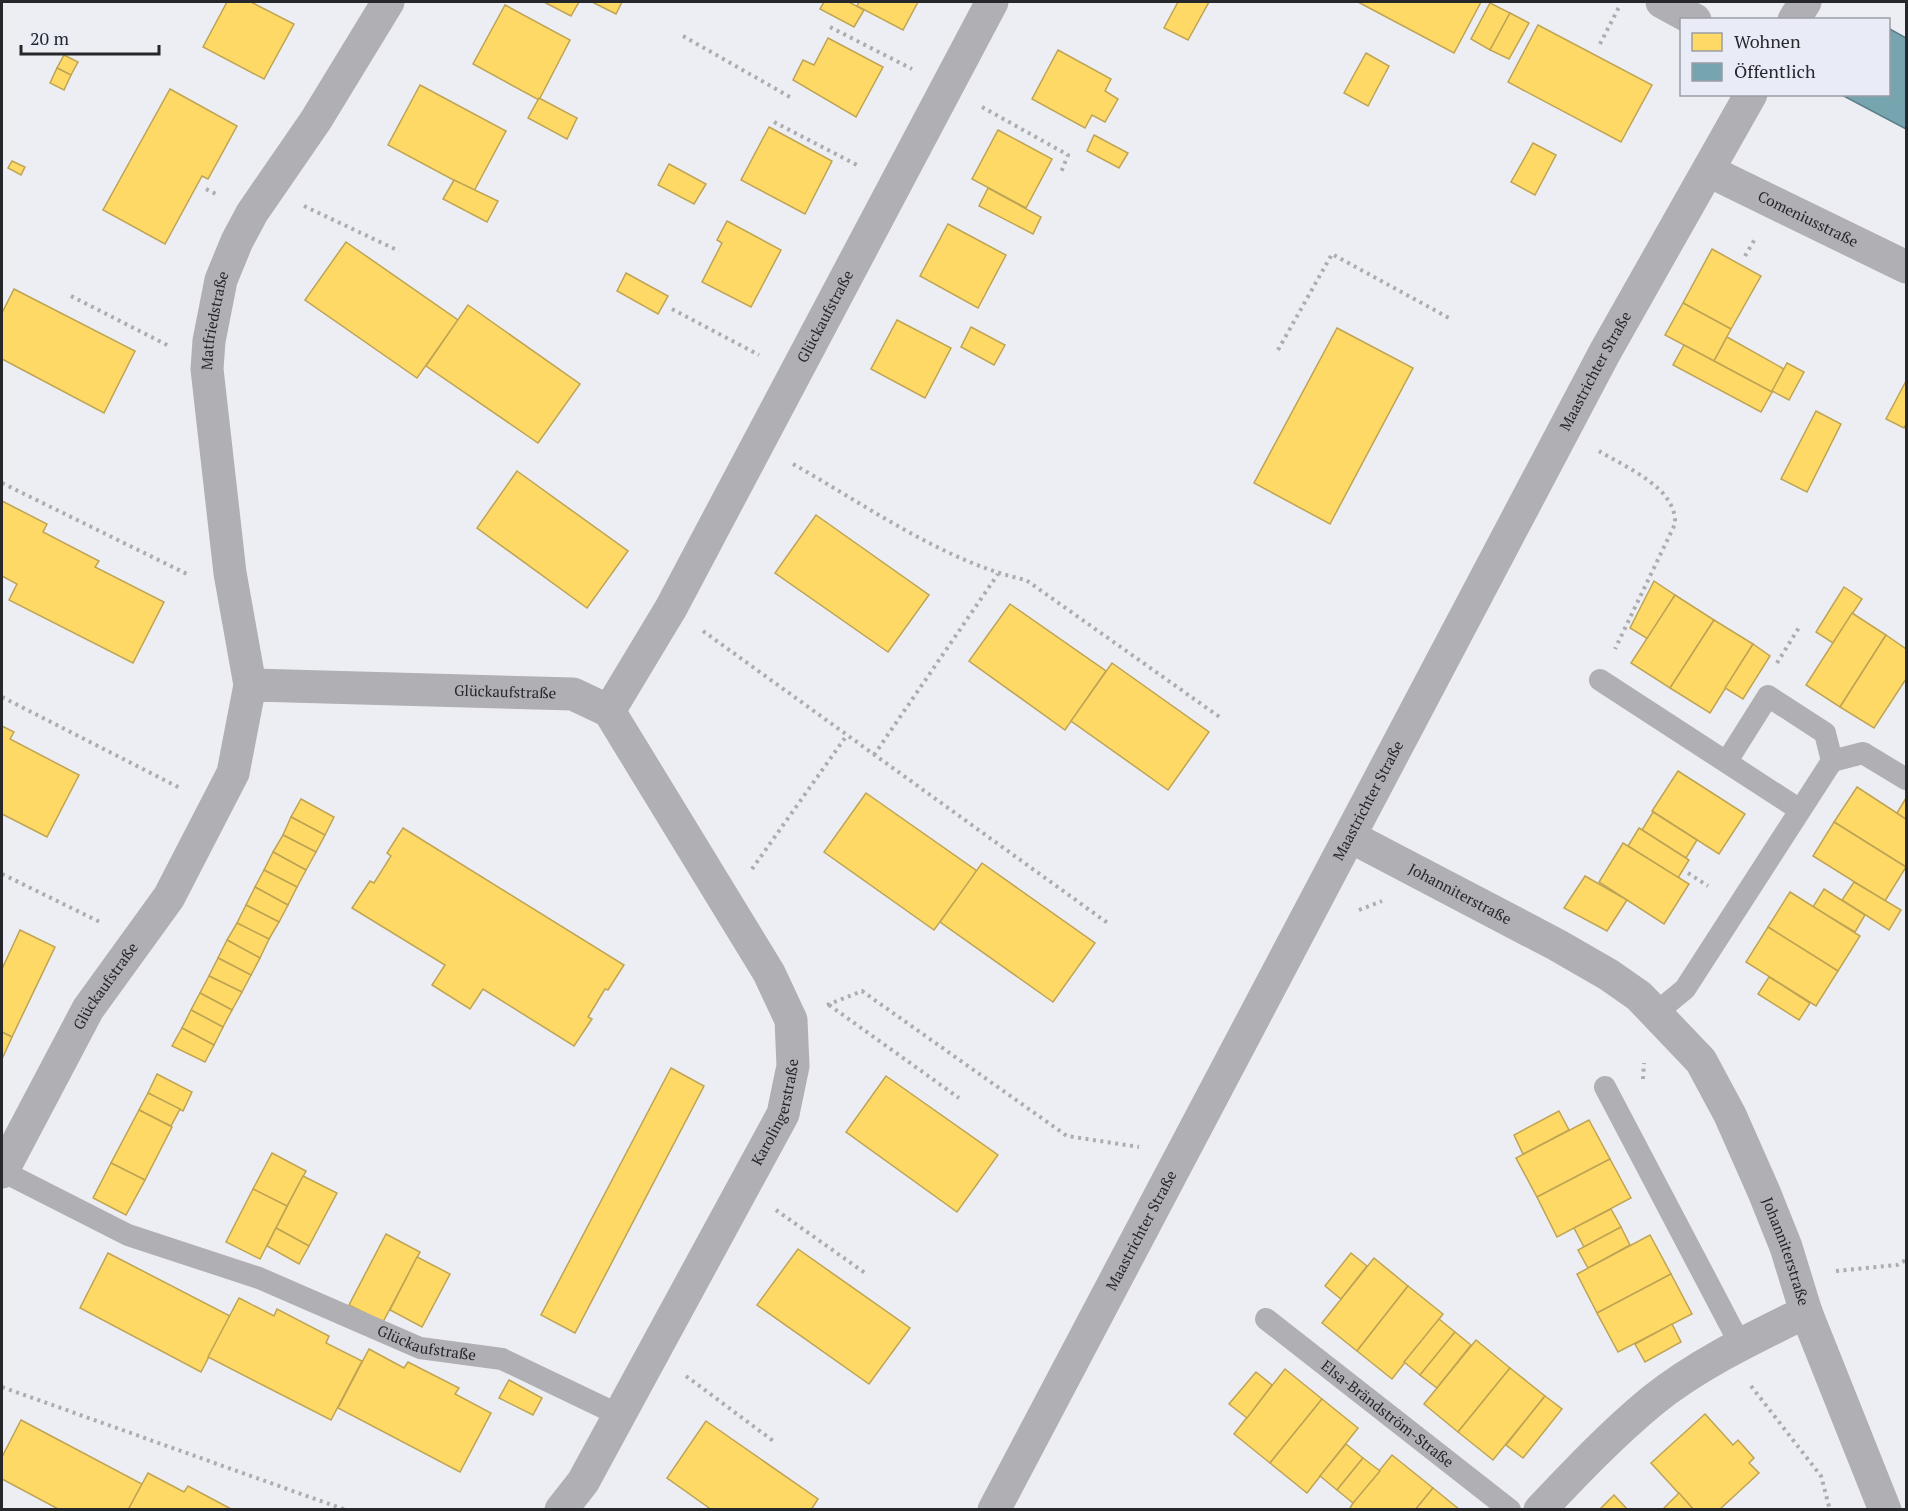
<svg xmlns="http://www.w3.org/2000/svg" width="1908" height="1511" font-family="'PT Serif',serif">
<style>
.homes{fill:#ffd966;stroke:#bea454;stroke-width:1.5}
.public{fill:#76a5af;stroke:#5e7f87;stroke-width:1.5}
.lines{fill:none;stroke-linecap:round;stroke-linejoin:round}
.path{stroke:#acadaf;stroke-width:4;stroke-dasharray:3 4.5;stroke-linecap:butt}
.service{stroke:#b0afb3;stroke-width:22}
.minor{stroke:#b0afb3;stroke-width:33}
.tertiary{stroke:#b0afb3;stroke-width:33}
.labels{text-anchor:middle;stroke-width:6;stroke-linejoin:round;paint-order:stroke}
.street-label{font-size:15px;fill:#26272b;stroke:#e9ecf7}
</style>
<rect width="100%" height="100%" fill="#eceef4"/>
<g class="homes">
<polygon points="227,2 251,2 294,24 264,79 203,47"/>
<polygon points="544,2 579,2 571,16"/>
<polygon points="592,2 622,2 616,14"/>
<polygon points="824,2 849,2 864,10 854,27 820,9"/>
<polygon points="859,2 918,2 903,30 857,6"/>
<polygon points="1178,2 1209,2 1188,40 1164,28"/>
<polygon points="1358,2 1481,2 1454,53"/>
<polygon points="1490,3 1510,13 1490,50 1471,39"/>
<polygon points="505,5 570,40 539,100 473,64"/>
<polygon points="1510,13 1529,23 1509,59 1490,50"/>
<polygon points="1538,25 1652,85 1621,142 1508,82"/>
<polygon points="828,38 883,67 856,117 793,80 803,60 814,65"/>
<polygon points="1058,50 1111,79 1105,91 1118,99 1105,122 1092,115 1085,128 1032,99"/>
<polygon points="1366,53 1389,66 1368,106 1344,93"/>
<polygon points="64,55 78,62 71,75 57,68"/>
<polygon points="57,68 71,75 64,90 50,83"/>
<polygon points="420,85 506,131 474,191 388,145"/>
<polygon points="170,89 237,126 208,179 202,176 165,244 103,210"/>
<polygon points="539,98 577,118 567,139 528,118"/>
<polygon points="769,127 832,161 805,214 741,180"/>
<polygon points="998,130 1052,159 1026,208 972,179"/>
<polygon points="1094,135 1128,153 1119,168 1087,151"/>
<polygon points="1533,143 1556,155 1535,195 1511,182"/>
<polygon points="12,161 25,167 21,175 8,168"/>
<polygon points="669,164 706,184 694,204 658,185"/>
<polygon points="454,180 498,201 487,222 443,199"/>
<polygon points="988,188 1041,217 1033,234 979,206"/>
<polygon points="727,221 781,250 751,307 702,282 722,243 717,240"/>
<polygon points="948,224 1006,255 978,308 920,276"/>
<polygon points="346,242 458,320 417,378 305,300"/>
<polygon points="1712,249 1761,276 1731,329 1683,303"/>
<polygon points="626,273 668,296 658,314 617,291"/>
<polygon points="14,289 135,351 104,413 2,359 2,313"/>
<polygon points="1683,303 1731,329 1714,361 1665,335"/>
<polygon points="468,305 580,384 538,443 426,366"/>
<polygon points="897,320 951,348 925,398 871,369"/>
<polygon points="971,327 1005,345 994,365 961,347"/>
<polygon points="1337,328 1413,368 1330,524 1254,483"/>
<polygon points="1727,337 1784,369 1772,392 1714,361"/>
<polygon points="1684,345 1772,392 1761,412 1673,365"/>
<polygon points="1787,363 1804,372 1789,400 1772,391"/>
<polygon points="1906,381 1906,424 1904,428 1886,419"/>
<polygon points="1816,411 1841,424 1807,492 1781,479"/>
<polygon points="517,471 628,551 587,608 477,528"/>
<polygon points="2,501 47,524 43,532 99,561 95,567 164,602 133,663 9,600 17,584 2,576"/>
<polygon points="816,515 929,595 888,652 775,573"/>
<polygon points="1654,581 1675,595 1648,639 1630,628"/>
<polygon points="1844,587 1862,599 1833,643 1816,632"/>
<polygon points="1675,595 1714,620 1670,688 1631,663"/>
<polygon points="1010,604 1106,671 1065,730 969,661"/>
<polygon points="1852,613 1886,635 1840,707 1806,685"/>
<polygon points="1714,620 1753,644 1710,713 1670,688"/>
<polygon points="1886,635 1906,649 1906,679 1874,728 1840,707"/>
<polygon points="1753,644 1770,656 1743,699 1725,688"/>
<polygon points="1112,663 1209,732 1168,790 1071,721"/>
<polygon points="2,726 14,732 10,739 79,775 47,837 2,814"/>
<polygon points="1678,771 1745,814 1719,854 1652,811"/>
<polygon points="1857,787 1906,819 1906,867 1834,822"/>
<polygon points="866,793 977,871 934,930 824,852"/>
<polygon points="1906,798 1906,819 1897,813"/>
<polygon points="301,799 334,817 325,835 291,817"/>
<polygon points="1653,812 1697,840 1686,858 1642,830"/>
<polygon points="291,817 325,835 316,852 283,835"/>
<polygon points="1834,822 1906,867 1885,901 1813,856"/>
<polygon points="403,828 624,965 608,990 605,989 588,1017 592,1019 574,1046 483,989 470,1009 432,985 445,965 352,908 370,881 374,883 391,856 387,853"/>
<polygon points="1639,828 1689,860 1678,878 1628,846"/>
<polygon points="283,835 316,852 306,870 273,852"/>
<polygon points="1623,843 1689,884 1664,924 1599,882"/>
<polygon points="273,852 306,870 297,887 264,870"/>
<polygon points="982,863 1095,943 1053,1002 940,922"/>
<polygon points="264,870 297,887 288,905 255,887"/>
<polygon points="1585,876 1627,900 1607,931 1564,908"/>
<polygon points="1854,882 1901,910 1889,930 1842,900"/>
<polygon points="255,887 288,905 279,922 246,905"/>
<polygon points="1824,889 1865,915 1855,932 1813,907"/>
<polygon points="1790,892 1860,936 1838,971 1768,927"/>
<polygon points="246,905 279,922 269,939 237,923"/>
<polygon points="237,923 269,939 260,958 227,940"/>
<polygon points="1768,927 1838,971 1816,1006 1746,962"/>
<polygon points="20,930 55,947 12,1037 2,1032 2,969"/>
<polygon points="227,940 260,958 251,975 218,958"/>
<polygon points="218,958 251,975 242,992 209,976"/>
<polygon points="209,976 242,992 232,1010 200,993"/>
<polygon points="1769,977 1810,1003 1799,1020 1758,994"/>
<polygon points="200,993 232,1010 223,1027 191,1010"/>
<polygon points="191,1010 223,1027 214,1045 182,1028"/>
<polygon points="182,1028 214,1045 205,1062 172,1046"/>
<polygon points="2,1032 12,1037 2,1059"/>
<polygon points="671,1068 704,1086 575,1333 541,1315"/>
<polygon points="157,1074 192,1092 183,1111 148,1093"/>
<polygon points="886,1076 998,1155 957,1212 846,1132"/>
<polygon points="148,1093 180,1109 171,1126 139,1110"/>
<polygon points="139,1110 172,1127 145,1180 111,1163"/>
<polygon points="1559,1111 1569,1130 1523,1154 1514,1135"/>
<polygon points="1589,1120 1610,1159 1537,1197 1516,1158"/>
<polygon points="272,1153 306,1171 287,1206 253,1189"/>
<polygon points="1610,1159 1631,1198 1557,1237 1537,1197"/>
<polygon points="111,1163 145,1180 126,1215 93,1198"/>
<polygon points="303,1176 337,1193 309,1246 276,1228"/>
<polygon points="253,1189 287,1206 260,1259 226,1242"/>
<polygon points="1611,1209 1621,1227 1584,1247 1574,1228"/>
<polygon points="1621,1227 1630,1245 1588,1268 1578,1250"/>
<polygon points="276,1228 309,1246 299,1264 267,1246"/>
<polygon points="386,1234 420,1252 383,1322 349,1305"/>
<polygon points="1650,1235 1671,1274 1597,1313 1577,1274"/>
<polygon points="798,1249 910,1328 869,1384 757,1305"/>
<polygon points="108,1253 230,1316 201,1372 80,1308"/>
<polygon points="1351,1253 1367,1266 1341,1299 1325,1286"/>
<polygon points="417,1257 450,1274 422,1327 390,1310"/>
<polygon points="1374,1258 1408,1286 1357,1351 1322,1323"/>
<polygon points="1671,1274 1692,1314 1618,1352 1597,1313"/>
<polygon points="1408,1286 1443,1314 1392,1379 1357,1351"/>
<polygon points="239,1298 274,1316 277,1309 329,1336 326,1343 362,1361 331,1420 208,1357"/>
<polygon points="1439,1319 1455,1332 1420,1375 1404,1362"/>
<polygon points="1672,1324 1681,1342 1645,1362 1635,1344"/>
<polygon points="1455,1332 1471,1345 1437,1388 1420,1375"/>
<polygon points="1476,1340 1510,1368 1458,1432 1424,1404"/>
<polygon points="369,1349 404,1368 408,1362 459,1388 455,1394 491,1413 460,1472 338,1408"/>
<polygon points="1510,1368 1545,1396 1493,1460 1458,1432"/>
<polygon points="1285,1369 1322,1399 1270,1463 1234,1434"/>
<polygon points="1256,1372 1272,1385 1247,1418 1229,1404"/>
<polygon points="509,1380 542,1398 533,1415 499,1398"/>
<polygon points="1545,1396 1562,1409 1523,1458 1506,1445"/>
<polygon points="1322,1399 1358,1428 1307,1493 1270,1463"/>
<polygon points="1705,1414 1733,1445 1738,1440 1754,1458 1749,1463 1759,1473 1719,1510 1694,1510 1651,1463"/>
<polygon points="21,1420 142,1484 128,1510 60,1510 2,1479 2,1457"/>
<polygon points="706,1421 818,1499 811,1510 712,1510 667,1478"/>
<polygon points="1346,1444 1363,1458 1337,1490 1320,1476"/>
<polygon points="1392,1455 1433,1488 1415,1510 1353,1510 1350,1508 1353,1503"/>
<polygon points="1363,1458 1380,1471 1353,1503 1337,1490"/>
<polygon points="148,1473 184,1492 188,1486 233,1510 128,1510"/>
<polygon points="1433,1488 1460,1510 1415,1510"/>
<polygon points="1679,1493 1694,1510 1662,1510"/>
<polygon points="1614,1495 1628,1510 1599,1510"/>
</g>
<polygon class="public" points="1888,28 1906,38 1906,129 1840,94 1888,94"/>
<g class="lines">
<g class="path">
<polyline points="830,27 912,69"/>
<polyline points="683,36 790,97"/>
<polyline points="1600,44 1620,5"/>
<polyline points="982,107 1068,155 1060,175"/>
<polyline points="774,122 859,166"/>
<polyline points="206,189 216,194"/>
<polyline points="304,206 399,251"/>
<polyline points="1745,256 1755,239"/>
<polyline points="71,296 169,346"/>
<polyline points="672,309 759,355"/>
<polyline points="1278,350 1332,254 1449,318"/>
<path d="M1599,451C1627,468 1677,488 1675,524L1615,649"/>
<path d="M793,464C864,504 946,563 1026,580L1221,718"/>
<polyline points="2,483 189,575"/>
<polyline points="703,631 1109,924"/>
<polyline points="1777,663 1800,626"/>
<polyline points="2,697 180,788"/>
<polyline points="874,755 998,574"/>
<polyline points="752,869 847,735"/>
<polyline points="1688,873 1708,886"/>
<polyline points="2,874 102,923"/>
<polyline points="1359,910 1382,901"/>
<polyline points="827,1005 862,991 1067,1136 1139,1147"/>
<polyline points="829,1005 959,1098"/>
<polyline points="1643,1079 1644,1063"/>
<polyline points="776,1210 865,1273"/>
<polyline points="1836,1271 1897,1265 1906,1260"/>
<polyline points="686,1376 776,1443"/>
<polyline points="1751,1386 1821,1476 1830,1510"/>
<polyline points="2,1387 346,1510"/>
</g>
<g class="service">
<polyline points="1600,680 1800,810"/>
<polyline points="1832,761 1863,753 1906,779"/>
<polyline points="1657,1012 1685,989 1832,761 1825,733 1768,696 1727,761"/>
<polyline points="1605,1087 1740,1344"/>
<path id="s1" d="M2,1171L128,1235L259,1278L420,1348L502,1359L619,1415"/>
<path id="s2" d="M1266,1319L1510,1510"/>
</g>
<g class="minor">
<polyline points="1662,2 1695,20"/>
<path id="s3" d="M1709,171L1906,267"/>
<path id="s4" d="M250,685L230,573L207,369L209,341L221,280L237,241L252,213L316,120L388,2"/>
<path id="s5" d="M609,711L671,608L992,2"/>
<path id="s6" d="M1351,837L1557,945L1609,975L1639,996L1701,1061L1730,1115L1764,1192L1786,1247L1806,1312L1885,1510"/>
<path id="s7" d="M2,1172L88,1009L169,897L233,773L250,685L573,694L609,711"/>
<path id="s8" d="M561,1510L583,1482L783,1114L793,1066L791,1020L769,973L609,711"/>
<path d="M1540,1510C1576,1472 1612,1434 1652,1401C1698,1364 1753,1338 1806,1312"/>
</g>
<g class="tertiary">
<polyline points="1794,20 1805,2"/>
<path id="s9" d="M994,1510L1605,352L1751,94"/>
</g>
</g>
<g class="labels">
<g class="street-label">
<text dy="5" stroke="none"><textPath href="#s3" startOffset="110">Comeniusstraße</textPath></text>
<text dy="5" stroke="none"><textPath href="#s5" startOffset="450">Glückaufstraße</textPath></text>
<text dy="5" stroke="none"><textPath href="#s4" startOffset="368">Matfriedstraße</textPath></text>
<text dy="5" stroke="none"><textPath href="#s9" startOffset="1288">Maastrichter Straße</textPath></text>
<text dy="5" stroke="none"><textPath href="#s7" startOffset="807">Glückaufstraße</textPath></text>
<text dy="5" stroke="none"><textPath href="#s9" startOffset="802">Maastrichter Straße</textPath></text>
<text dy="5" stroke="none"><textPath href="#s6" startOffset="123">Johanniterstraße</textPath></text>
<text dy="5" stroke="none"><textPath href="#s7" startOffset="213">Glückaufstraße</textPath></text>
<text dy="5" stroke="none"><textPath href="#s8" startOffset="454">Karolingerstraße</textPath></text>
<text dy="5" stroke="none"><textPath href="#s9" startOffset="316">Maastrichter Straße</textPath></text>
<text dy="5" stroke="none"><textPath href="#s6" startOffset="628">Johanniterstraße</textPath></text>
<text dy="5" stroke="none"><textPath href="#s1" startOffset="460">Glückaufstraße</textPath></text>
<text dy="5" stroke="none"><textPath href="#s2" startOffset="154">Elsa-Brändström-Straße</textPath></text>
</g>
</g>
<rect width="1908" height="1511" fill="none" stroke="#26272b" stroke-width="6"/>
<rect x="1680" y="18" width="210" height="78" fill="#e9ecf7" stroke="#9b9da5" stroke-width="1.5"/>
<rect x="1692" y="33" width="30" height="18" fill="#ffd966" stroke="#9b9da5" stroke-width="1.5"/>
<text x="1734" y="48" font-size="18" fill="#26272b">Wohnen</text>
<rect x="1692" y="63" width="30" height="18" fill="#76a5af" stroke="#9b9da5" stroke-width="1.5"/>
<text x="1734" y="78" font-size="18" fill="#26272b">Öffentlich</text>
<path d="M21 45v9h138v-9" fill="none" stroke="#26272b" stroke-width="3"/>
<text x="30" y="45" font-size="18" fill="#26272b" stroke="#e9ecf7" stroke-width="4.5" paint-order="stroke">20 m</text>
</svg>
